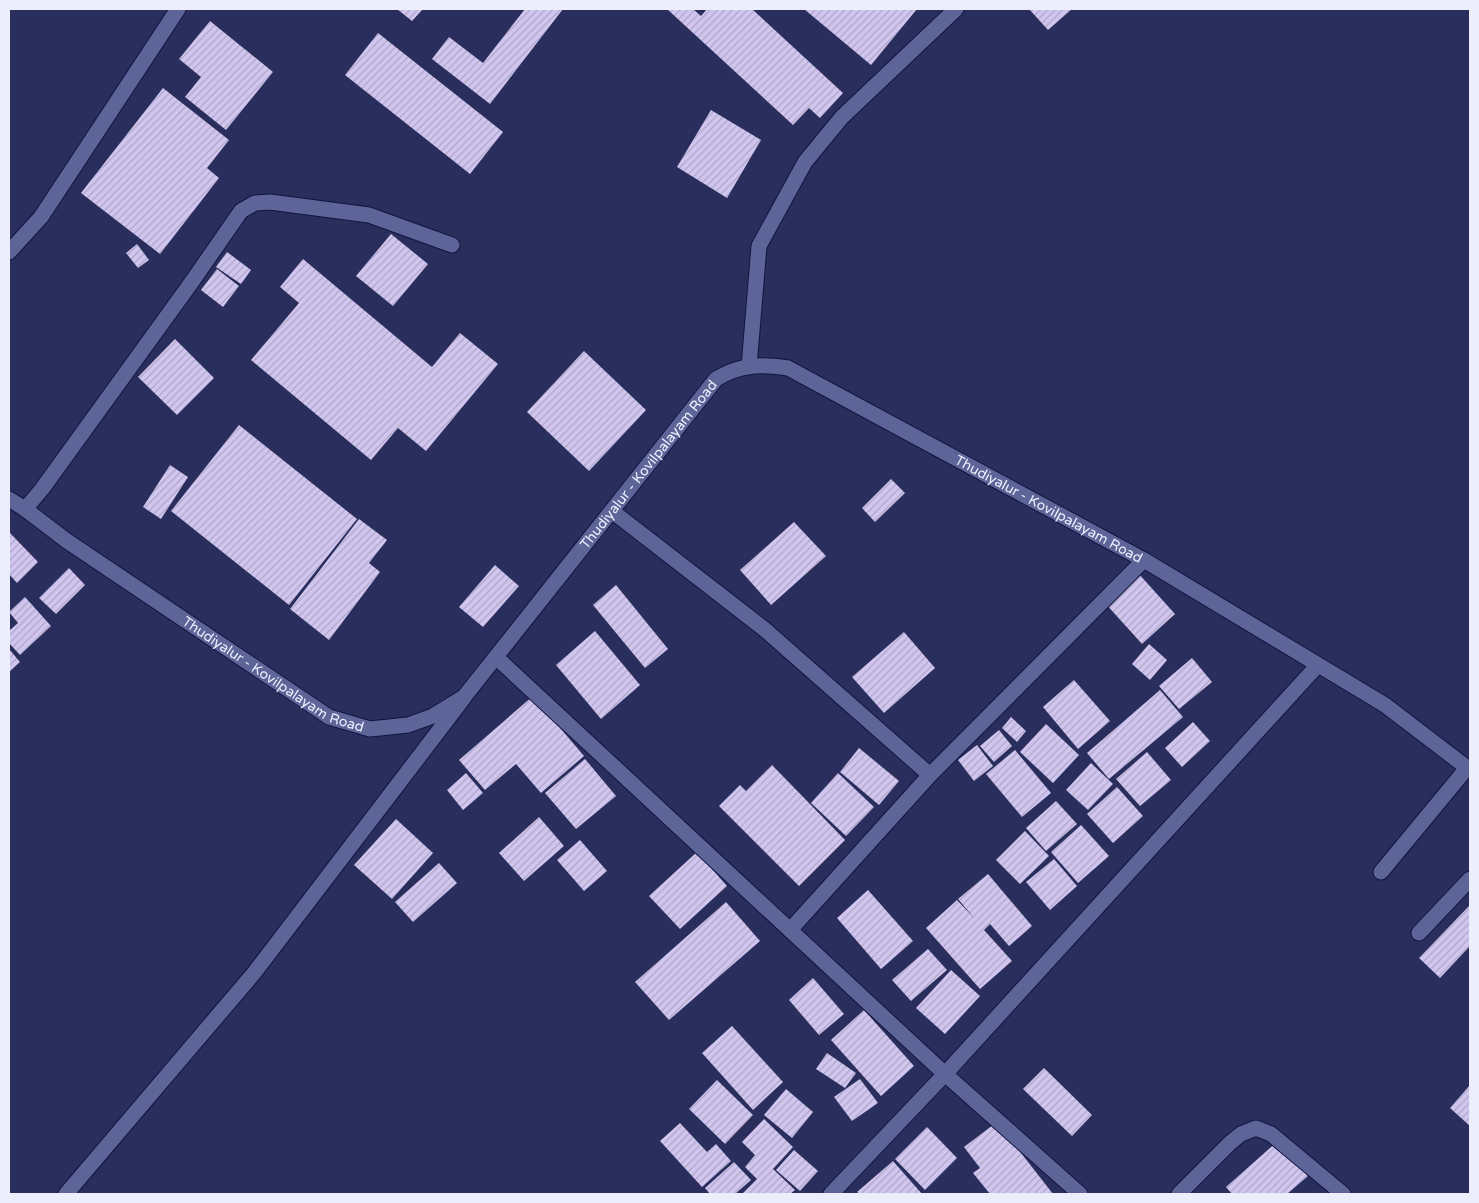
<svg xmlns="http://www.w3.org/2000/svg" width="1479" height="1203" font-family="'Varela Round',sans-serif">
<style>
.building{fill:url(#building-hatch)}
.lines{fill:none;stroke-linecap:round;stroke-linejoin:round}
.lane-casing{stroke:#131440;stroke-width:17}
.street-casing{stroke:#131440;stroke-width:17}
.secondary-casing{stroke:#131440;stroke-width:17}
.lane{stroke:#5d6498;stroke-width:15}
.street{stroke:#5d6498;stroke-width:15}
.secondary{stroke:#5d6498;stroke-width:15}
.labels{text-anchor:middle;stroke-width:5;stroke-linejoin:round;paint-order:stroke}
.street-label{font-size:14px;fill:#eceffb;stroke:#2a2e5c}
</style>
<defs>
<pattern id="building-hatch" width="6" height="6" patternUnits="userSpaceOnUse" patternTransform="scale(1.25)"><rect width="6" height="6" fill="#d1c6ef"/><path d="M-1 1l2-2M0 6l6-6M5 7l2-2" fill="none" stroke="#aea6c6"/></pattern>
</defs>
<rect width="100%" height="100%" fill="#2a2e5c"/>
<g class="building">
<polygon points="397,9 423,9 412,21"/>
<polygon points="525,9 563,9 490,104 432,59 449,37 483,63"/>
<polygon points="667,9 693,9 701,16 707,9 752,9 843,93 820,118 809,108 793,125"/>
<polygon points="804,9 917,9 871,65"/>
<polygon points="1029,9 1072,9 1048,30"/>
<polygon points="210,21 273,72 226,130 185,97 201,77 179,59"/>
<polygon points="378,33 503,132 470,174 345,75"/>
<polygon points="163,88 229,140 207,168 219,178 160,254 81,193"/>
<polygon points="711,110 761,140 727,198 677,167"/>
<polygon points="391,234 428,264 393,306 356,276"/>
<polygon points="137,244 149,260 138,268 126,253"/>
<polygon points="227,252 251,270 241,284 216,267"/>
<polygon points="303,259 432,367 460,333 498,364 426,451 398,428 371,460 251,360 299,303 280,287"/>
<polygon points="217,269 239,286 223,307 201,290"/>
<polygon points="175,339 214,378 177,415 138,377"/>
<polygon points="584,351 646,410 589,471 527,412"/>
<polygon points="239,425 357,519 289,605 171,511"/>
<polygon points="170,465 188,477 161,519 143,507"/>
<polygon points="891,479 905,493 875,522 862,508"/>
<polygon points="359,519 387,540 369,563 380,572 329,640 290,609"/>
<polygon points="794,522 826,556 771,605 740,570"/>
<polygon points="9,532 38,562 17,583 9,574"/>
<polygon points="495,565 519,586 483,627 459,607"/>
<polygon points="69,568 85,585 56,614 39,598"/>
<polygon points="1138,573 1175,614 1142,644 1105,603"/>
<polygon points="616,585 668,649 645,668 593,605"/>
<polygon points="25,597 51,626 20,655 9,643 9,631 18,623 9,612"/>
<polygon points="595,631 640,685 601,719 556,665"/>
<polygon points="904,632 935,668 884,713 852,677"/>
<polygon points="1149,644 1167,660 1150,680 1132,664"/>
<polygon points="9,649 20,662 9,672"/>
<polygon points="1192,658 1212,682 1179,709 1159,686"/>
<polygon points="1074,680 1110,721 1078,749 1043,707"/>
<polygon points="1160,690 1183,717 1109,779 1087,753"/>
<polygon points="533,696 584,756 541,793 516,764 485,790 459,760"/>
<polygon points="1011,717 1026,731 1017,742 1002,728"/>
<polygon points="1193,722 1210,741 1182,767 1165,748"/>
<polygon points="1046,724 1079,755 1053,783 1020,752"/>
<polygon points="999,730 1012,746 994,762 980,746"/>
<polygon points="977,745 993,766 974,781 958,760"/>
<polygon points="859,748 899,781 879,805 840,772"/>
<polygon points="1015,750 1051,793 1022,817 986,774"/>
<polygon points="1147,752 1171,780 1140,806 1116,779"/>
<polygon points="585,759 616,796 576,829 545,793"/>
<polygon points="1091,763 1113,784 1088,810 1066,790"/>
<polygon points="772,765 845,840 799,886 719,806 740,785 746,791"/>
<polygon points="466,773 483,793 463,810 447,790"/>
<polygon points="838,773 874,807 846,836 811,803"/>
<polygon points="1117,787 1143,816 1113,843 1087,814"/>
<polygon points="1056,801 1077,824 1046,851 1026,828"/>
<polygon points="539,817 564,846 524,881 499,853"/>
<polygon points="396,819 433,853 392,899 354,865"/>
<polygon points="1081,825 1109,856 1078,883 1051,852"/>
<polygon points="1025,831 1049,856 1020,884 996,860"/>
<polygon points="580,840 607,871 584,891 557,860"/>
<polygon points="697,852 727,886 680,929 649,896"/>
<polygon points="1054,859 1077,886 1050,910 1026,882"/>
<polygon points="439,863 457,883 413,922 395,902"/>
<polygon points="988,874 1032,926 1009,946 990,924 984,930 1012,961 980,989 926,928 957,900 975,919 958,899"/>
<polygon points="868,890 913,941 881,969 837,918"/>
<polygon points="726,902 760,941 669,1020 635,982"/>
<polygon points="1470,905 1470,946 1440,978 1419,958"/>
<polygon points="928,949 947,970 911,1001 892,980"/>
<polygon points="951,970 980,996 945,1034 916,1008"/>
<polygon points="813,978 844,1014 819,1035 789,1000"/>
<polygon points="864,1010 914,1066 881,1096 831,1040"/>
<polygon points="732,1026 783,1082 753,1110 702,1053"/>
<polygon points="827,1053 856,1073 845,1088 816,1069"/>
<polygon points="1044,1068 1092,1115 1072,1136 1023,1089"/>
<polygon points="860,1079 878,1103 852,1121 834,1097"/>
<polygon points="717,1080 753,1115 725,1144 689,1109"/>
<polygon points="1470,1085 1470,1126 1450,1108"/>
<polygon points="786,1089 813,1112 792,1138 764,1115"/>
<polygon points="764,1119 793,1147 773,1169 795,1190 790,1194 742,1194 757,1179 745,1167 755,1155 742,1142"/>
<polygon points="997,1122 1053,1194 990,1194 973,1173 980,1168 964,1147"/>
<polygon points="680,1123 707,1152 716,1144 731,1161 702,1187 660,1141"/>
<polygon points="927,1127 957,1158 925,1190 895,1159"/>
<polygon points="1278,1141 1308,1176 1287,1194 1232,1194 1226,1187"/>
<polygon points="794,1150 818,1171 800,1191 776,1170"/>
<polygon points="893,1161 922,1194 860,1194 857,1192"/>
<polygon points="734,1162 751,1180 735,1194 710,1194 705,1188"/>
</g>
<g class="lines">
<defs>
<g id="lane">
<polyline points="9,252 41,217 178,9"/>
<polyline points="25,509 42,489 191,283 241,211 255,203 270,202 369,215 452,245"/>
<polyline points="1381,872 1467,768"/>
<polyline points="1419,933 1470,879"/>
</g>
<g id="street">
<polyline points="749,367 759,246 805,162 842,117 956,9"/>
<polyline points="612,511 763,628 930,775"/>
<polyline points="496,657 945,1074 1080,1194"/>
<polyline points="790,930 930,775 1144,560"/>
<polyline points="66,1194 254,973 463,699"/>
<polyline points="831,1194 945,1074 1318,665"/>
<polyline points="1179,1194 1230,1143 1241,1134 1256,1128 1271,1134 1343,1194"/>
</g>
<g id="secondary">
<path id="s1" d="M9,499L25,509L67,541L329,717L370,729L408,725L433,716L464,697L716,379C741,364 760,364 788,368L1144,560L1385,705L1470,770"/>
</g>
</defs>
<use href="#lane" class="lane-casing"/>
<use href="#street" class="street-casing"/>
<use href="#secondary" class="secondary-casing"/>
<use href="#lane" class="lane"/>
<use href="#street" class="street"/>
<use href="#secondary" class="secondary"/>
</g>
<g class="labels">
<g class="street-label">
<text dy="5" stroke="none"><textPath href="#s1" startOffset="828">Thudiyalur - Kovilpalayam Road</textPath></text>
<text dy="5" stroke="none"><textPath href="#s1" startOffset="1308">Thudiyalur - Kovilpalayam Road</textPath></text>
<text dy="5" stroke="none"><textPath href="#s1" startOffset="318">Thudiyalur - Kovilpalayam Road</textPath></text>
</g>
</g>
<rect width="1479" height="1203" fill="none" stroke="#eceffb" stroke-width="20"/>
</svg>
